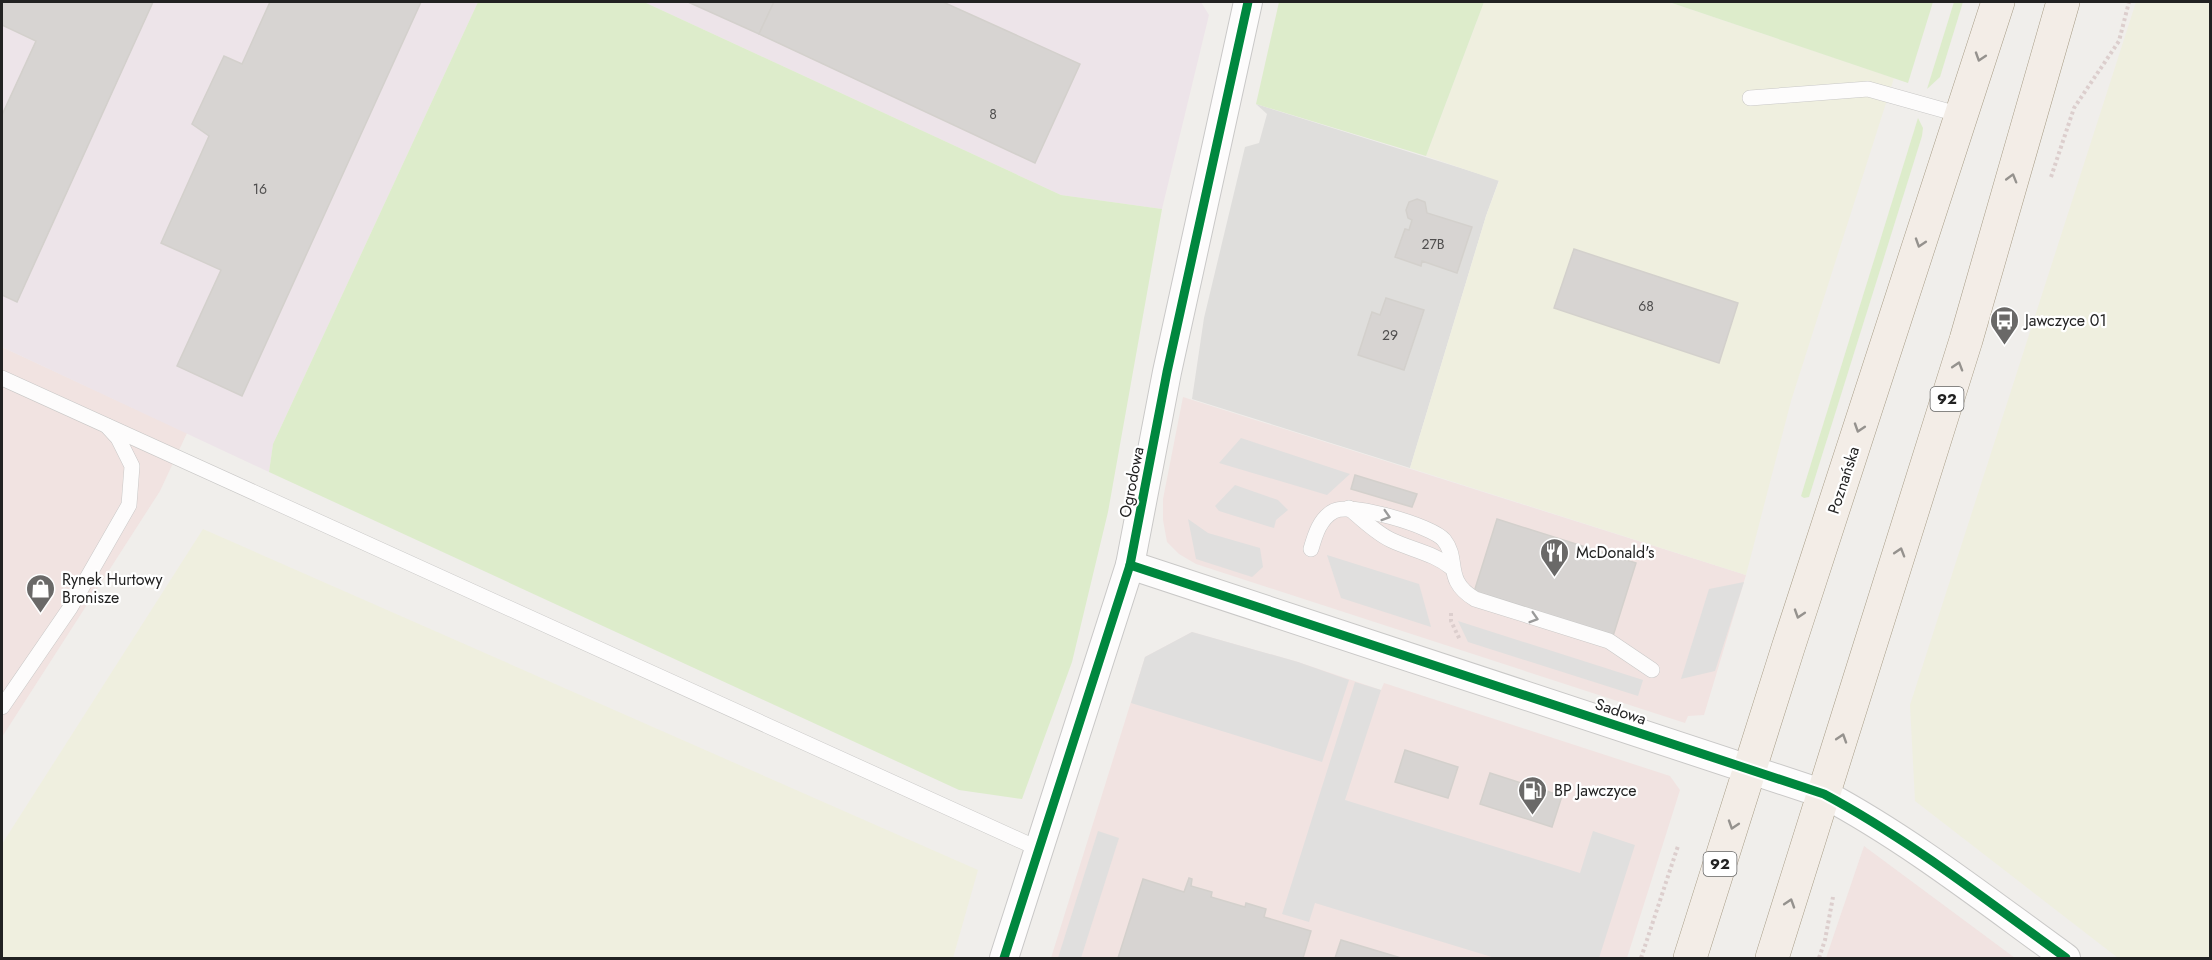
<svg xmlns="http://www.w3.org/2000/svg" width="2212" height="960" font-family="Jost,sans-serif">
<style>
.residential{fill:#dfdedc}
.commercial{fill:#f1e3e1}
.industrial{fill:#ede4e9}
.farmland{fill:#efefdf}
.grass{fill:#ddeccb}
.parking{fill:#e0dfde}
.building{fill:#d7d4d2;stroke:#d3d0cc;stroke-width:1.5}
.lines{fill:none;stroke-linecap:round;stroke-linejoin:round}
.service-casing{stroke:#c9c8c7;stroke-width:16}
.minor-casing{stroke:#c9c8c7;stroke-width:30}
.primary-casing{stroke:#a79c86;stroke-width:34}
.path{stroke:#dccecd;stroke-width:4;stroke-dasharray:3 3;stroke-linecap:butt}
.service{stroke:#fdfcfc;stroke-width:15}
.minor{stroke:#fdfcfc;stroke-width:28}
.primary{stroke:#f3ede7;stroke-width:33}
.cycleway-casing{stroke:#fff;stroke-width:13}
.cycleway{stroke:#00873e;stroke-width:9}
.oneway{stroke:#95928e}
.oneway2{stroke:#9a9a9a}
.labels{text-anchor:middle;stroke-width:4.5;stroke-linejoin:round;paint-order:stroke}
.number-label{font-size:14px;fill:#4f4e4e}
.shield{fill:#fff;stroke:#646464;stroke-width:1.5}
.shield-label{font-size:15px;font-weight:bold;fill:#222}
.poi-label{font-size:16px;fill:#222;stroke:#fff;text-anchor:start}
.street-label{font-size:16px;fill:#222;stroke:#fff}
</style>
<rect width="100%" height="100%" fill="#f0eeeb"/>
<polygon class="residential" points="1256,104 1499,180 1486,216 1410,468 1192,399 1204,318 1245,147 1259,143 1267,114"/>
<g class="commercial">
<polygon points="2,347 187,433 160,491 2,737"/>
<polygon points="1183,397 1746,575 1704,715 1688,716 1685,723 1196,564 1179,554 1167,542 1163,520 1163,499"/>
<polygon points="1192,632 1298,662 1381,690 1384,683 1670,776 1680,790 1627,958 1051,958 1145,657"/>
<polygon points="1864,846 2015,958 1826,958"/>
</g>
<g class="industrial">
<polygon points="2,2 478,2 273,444 269,472 2,347"/>
<polygon points="644,2 1201,2 1209,15 1162,209 1061,195"/>
</g>
<g class="farmland">
<polygon points="1484,2 1669,2 1894,78 1791,401 1746,575 1410,468 1486,216 1499,181 1426,156"/>
<polygon points="2136,2 2210,2 2210,958 2118,958 1915,801 1910,705"/>
<polygon points="203,529 978,870 953,958 2,958 2,844"/>
</g>
<g class="grass">
<polygon points="478,2 644,2 1061,195 1162,209 1108,512 1072,662 1022,799 959,790 269,472 273,444"/>
<polygon points="1279,2 1484,2 1426,156 1256,104"/>
<polygon points="1669,2 1933,2 1908,83"/>
<polygon points="1954,2 1963,2 1940,77 1927,89"/>
<polygon points="1918,118 1923,128 1922,136 1809,497 1804,498 1801,496"/>
</g>
<g class="parking">
<polygon points="1241,438 1350,474 1327,495 1219,463"/>
<polygon points="1235,485 1278,500 1288,510 1276,520 1274,528 1219,511 1215,506"/>
<polygon points="1188,519 1208,533 1260,548 1263,567 1252,577 1196,559"/>
<polygon points="1327,555 1419,584 1431,627 1341,598"/>
<polygon points="1744,582 1715,671 1681,679 1709,589"/>
<polygon points="1458,621 1643,680 1638,696 1468,642"/>
<polygon points="1192,632 1298,662 1349,680 1322,762 1131,703 1145,657"/>
<polygon points="1355,682 1381,690 1345,800 1580,873 1593,831 1635,845 1599,958 1495,958 1315,903 1309,922 1282,914"/>
<polygon points="1098,831 1119,838 1081,958 1058,958"/>
</g>
<g class="building">
<polygon points="2,2 153,2 17,302 2,295 2,115 36,41 2,25"/>
<polygon points="270,2 421,2 242,396 177,366 221,270 161,243 209,136 192,124 224,56 242,64"/>
<polygon points="688,2 774,2 759,34"/>
<polygon points="774,2 943,2 1080,64 1035,163 759,34"/>
<polygon points="1417,199 1425,202 1427,213 1472,227 1457,273 1422,261 1421,266 1395,257 1405,229 1409,230 1412,220 1408,218 1406,210 1409,202"/>
<polygon points="1574,249 1738,303 1719,363 1554,308"/>
<polygon points="1386,298 1424,310 1404,370 1358,355 1372,312 1380,315"/>
<polygon points="1355,475 1417,494 1412,507 1351,489"/>
<polygon points="1497,519 1636,563 1613,636 1474,592"/>
<polygon points="1405,750 1458,767 1448,798 1395,782"/>
<polygon points="1490,773 1562,796 1552,827 1480,804"/>
<polygon points="1189,878 1192,879 1191,886 1212,892 1211,897 1245,907 1246,903 1266,909 1264,917 1311,931 1303,958 1118,958 1143,879 1184,892"/>
<polygon points="1341,940 1401,958 1335,958"/>
</g>
<g class="lines">
<defs>
<g id="service">
<polyline points="1750,98 1868,89 1961,115"/>
<polyline points="2,378 1039,849"/>
<path d="M1349,508C1362,519 1376,533 1391,540C1412,550 1434,553 1452,568"/>
<path d="M1311,549C1315,535 1320,518 1334,511C1351,502 1433,526 1444,540C1460,560 1443,580 1475,599L1609,641L1652,670"/>
<polyline points="2,707 70,608 129,505 132,466 118,438 107,426"/>
</g>
<g id="minor">
<path d="M1130,565L1824,794C1910,840 1987,901 2066,958"/>
<polyline points="1004,958 1130,565 1167,372 1248,2"/>
</g>
<g id="primary">
<polyline points="1690,958 1788,648 1998,2"/>
<polyline points="1772,958 1966,340 2063,2"/>
</g>
</defs>
<use href="#service" class="service-casing"/>
<use href="#minor" class="minor-casing"/>
<use href="#primary" class="primary-casing"/>
<g class="path">
<polyline points="2051,177 2074,108 2119,41 2129,2"/>
<polyline points="1451,613 1451,621 1460,640"/>
<polyline points="1641,958 1678,846"/>
<polyline points="1819,958 1825,940 1833,897"/>
</g>
<use href="#service" class="service"/>
<use href="#minor" class="minor"/>
<use href="#primary" class="primary"/>
<defs>
<g id="cycleway">
<path d="M1130,565L1824,794C1910,840 1987,901 2066,958"/>
<polyline points="1004,958 1130,565 1167,372 1248,2"/>
</g>
</defs>
<use href="#cycleway" class="cycleway-casing"/>
<use href="#cycleway" class="cycleway"/>
</g>
<defs><path id="oneway-chevron" d="M-2-3.5L2.5 0L-2 3.5" fill="none" stroke-width="1.6" stroke-linecap="round" stroke-linejoin="round" transform="scale(1.5)"/></defs>
<g class="oneway">
<use href="#oneway-chevron" transform="translate(1980 57) rotate(108)"/>
<use href="#oneway-chevron" transform="translate(2012 178) rotate(-74)"/>
<use href="#oneway-chevron" transform="translate(1920 243) rotate(108)"/>
<use href="#oneway-chevron" transform="translate(1958 366) rotate(-73)"/>
<use href="#oneway-chevron" transform="translate(1859 428) rotate(108)"/>
<use href="#oneway-chevron" transform="translate(1900 552) rotate(-73)"/>
<use href="#oneway-chevron" transform="translate(1799 614) rotate(108)"/>
<use href="#oneway-chevron" transform="translate(1842 738) rotate(-72)"/>
<use href="#oneway-chevron" transform="translate(1733 825) rotate(108)"/>
<use href="#oneway-chevron" transform="translate(1790 903) rotate(-72)"/>
</g>
<g class="oneway2">
<use href="#oneway-chevron" transform="translate(1386 516) rotate(17)"/>
<use href="#oneway-chevron" transform="translate(1534 618) rotate(17)"/>
</g>
<defs>
<symbol id="bus-pin" viewBox="-11 -11 22 30"><path d="M0 17L-7.5 6A9.5 9.5 0 1 1 7.5 6Z" fill="#6a6968" stroke="#fff"/><path d="M-5-6H5V4H4V6H2V4H-2V6H-4V4H-5ZM-3.5-4V0h7V-4ZM-3.5 1.2v1.5H-2V1.2ZM2 1.2v1.5H3.5V1.2Z" fill="#fff"/></symbol>
<symbol id="restaurant-pin" viewBox="-11 -11 22 30"><path d="M0 17L-7.5 6A9.5 9.5 0 1 1 7.5 6Z" fill="#6a6968" stroke="#fff"/><path d="M-5-6h1v4h1v-4h1v4h1v-4h1v5L-1.5 .5V6h-2V.5L-5-1ZM5-6V6H3V1.5H1.5Q1.5-4 5-6Z" fill="#fff"/></symbol>
<symbol id="shop-pin" viewBox="-11 -11 22 30"><path d="M0 17L-7.5 6A9.5 9.5 0 1 1 7.5 6Z" fill="#6a6968" stroke="#fff"/><path d="M-5-2.5h2.3a2.7 3.5 0 0 1 5.4 0H5L5.5 6h-11ZM-1.5-2.5h3a1.5 2.3 0 0 0-3 0Z" fill="#fff"/></symbol>
<symbol id="fuel-pin" viewBox="-11 -11 22 30"><path d="M0 17L-7.5 6A9.5 9.5 0 1 1 7.5 6Z" fill="#6a6968" stroke="#fff"/><path d="M-5.5-6h7V0h2V4h1.3V-2.5L3-4.5l.8-.8L6-3V5H2.5V1h-1V6h-7ZM-4.2-4.7v3.2H.2V-4.7Z" fill="#fff"/></symbol>
</defs>
<g fill-rule="evenodd">
<use href="#bus-pin" x="1988" y="304" width="33" height="45"/>
<use href="#restaurant-pin" x="1538" y="536" width="33" height="45"/>
<use href="#shop-pin" x="24" y="572" width="33" height="45"/>
<use href="#fuel-pin" x="1516" y="774" width="33" height="45"/>
</g>
<g class="labels">
<g class="number-label">
<text x="993" y="119">8</text>
<text x="260" y="194">16</text>
<text x="1433" y="249">27B</text>
<text x="1646" y="311">68</text>
<text x="1390" y="340">29</text>
</g>
<g class="shield">
<rect x="1930.5" y="387" width="33" height="24" rx="4.5"/>
<rect x="1703.5" y="852" width="33" height="24" rx="4.5"/>
</g>
<g class="shield-label">
<text x="1947" y="404">92</text>
<text x="1720" y="869">92</text>
</g>
<g class="poi-label">
<text x="2025" y="326">Jawczyce 01</text>
<text x="1576" y="558">McDonald's</text>
<text x="62" y="585">Rynek Hurtowy<tspan x="62" dy="18">Bronisze</tspan></text>
<text x="1554" y="796">BP Jawczyce</text>
</g>
<g class="street-label">
<text transform="translate(1843 480) rotate(-72)" y="6">Poznańska</text>
<text transform="translate(1131 482) rotate(-79)" y="6">Ogrodowa</text>
<text transform="translate(1621 711) rotate(18)" y="6">Sadowa</text>
</g>
</g>
<rect width="2212" height="960" fill="none" stroke="#222222" stroke-width="6"/>
</svg>
